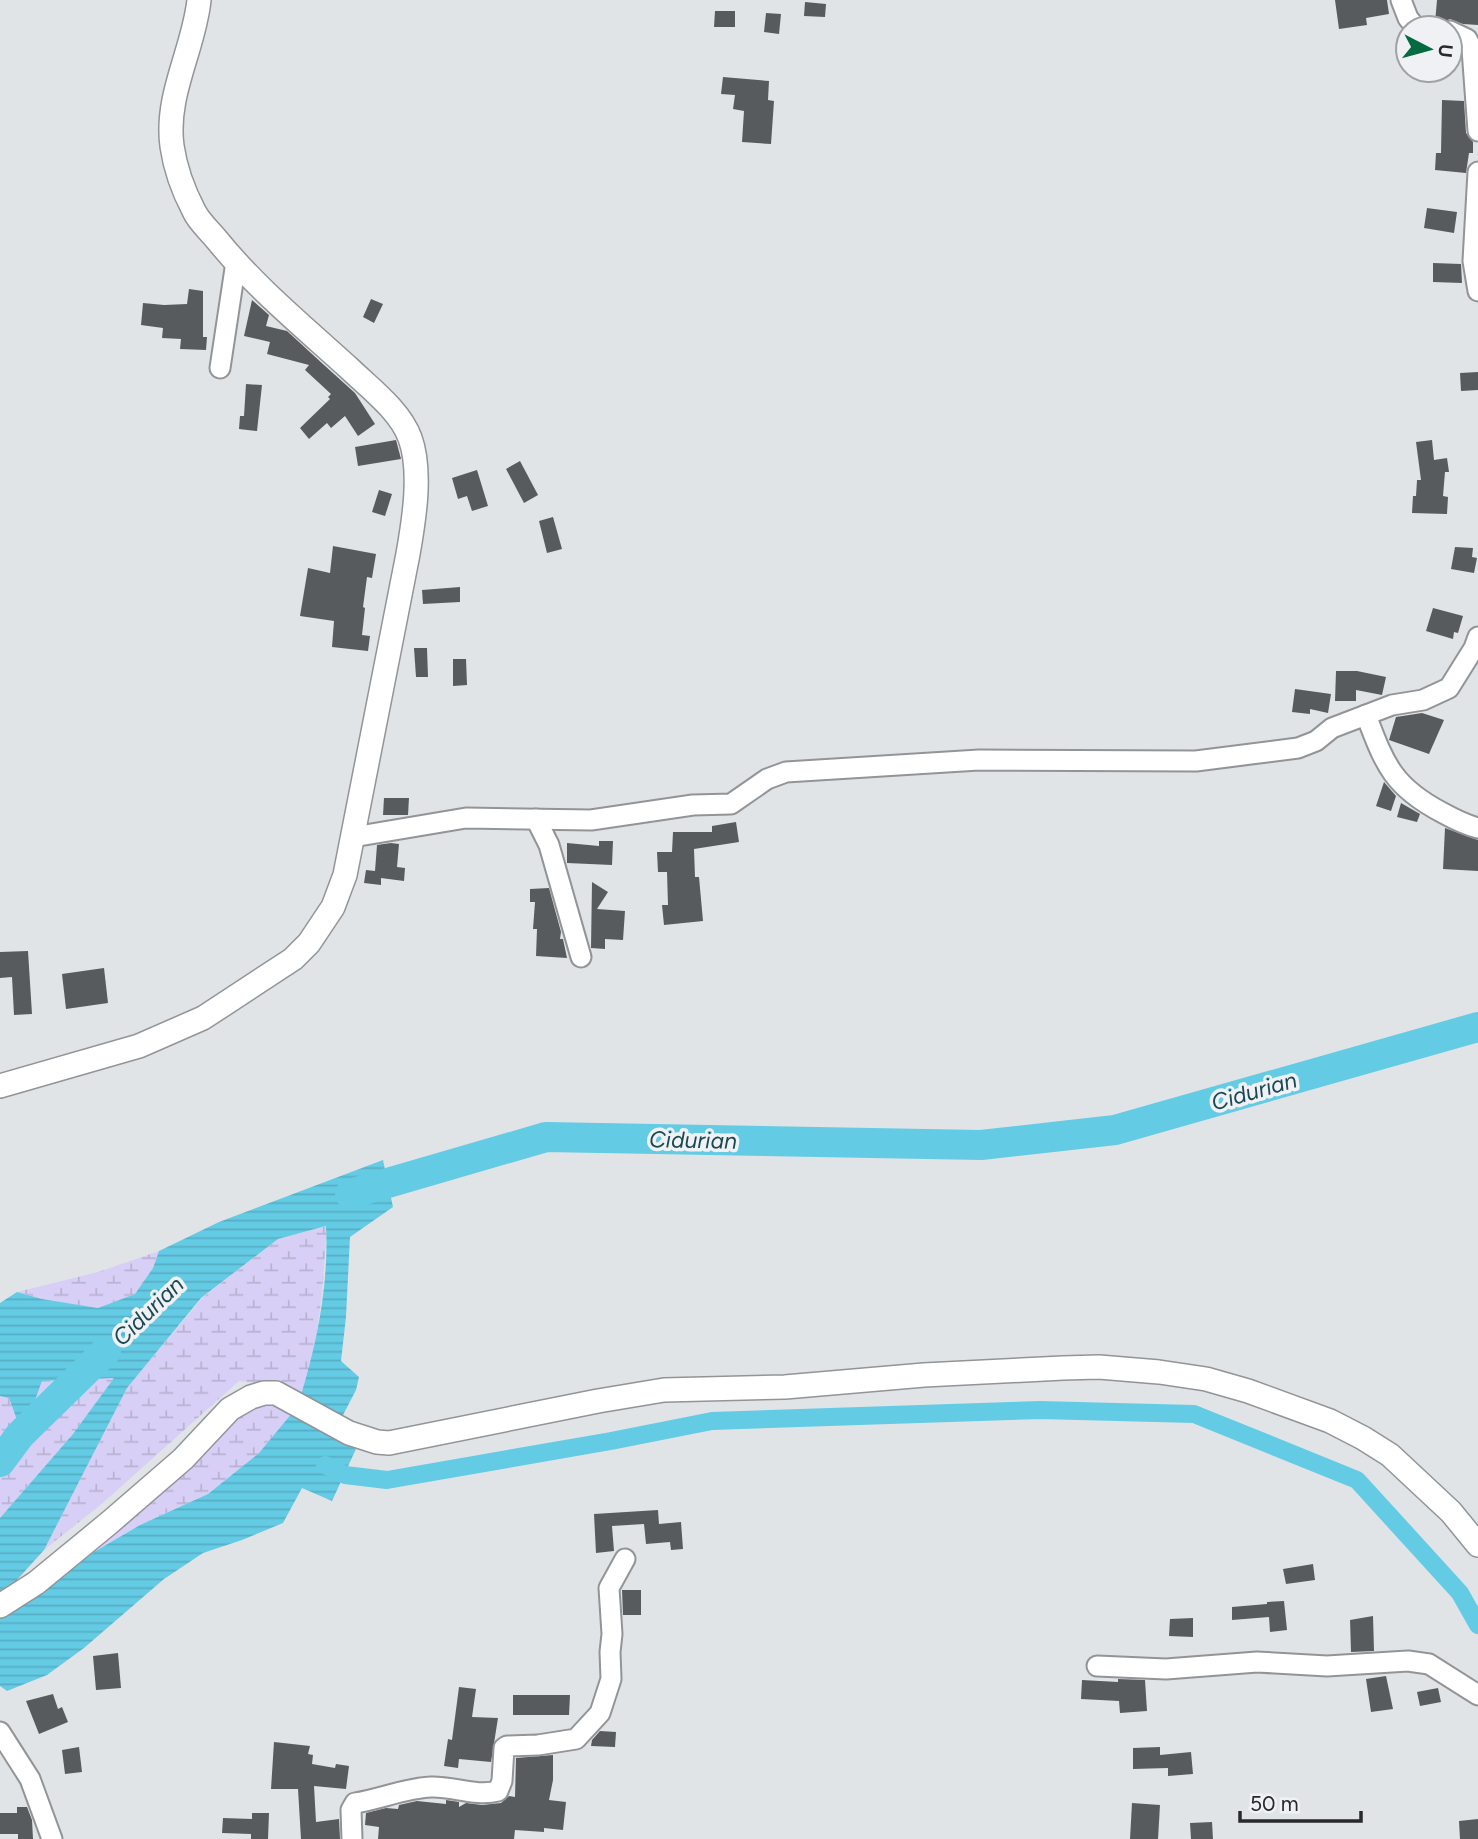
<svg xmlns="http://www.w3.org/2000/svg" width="1478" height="1839" font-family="Figtree,sans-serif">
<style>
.wetland{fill:url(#wetland-marsh)}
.water{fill:url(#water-rules)}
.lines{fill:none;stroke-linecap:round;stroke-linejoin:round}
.canal{stroke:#64cbe4;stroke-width:18}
.river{stroke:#64cbe4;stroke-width:30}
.building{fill:#585b5d}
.minor-casing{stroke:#929497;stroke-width:23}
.tertiary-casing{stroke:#929497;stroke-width:26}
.minor{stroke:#fff;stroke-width:19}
.tertiary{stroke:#fff;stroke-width:23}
.labels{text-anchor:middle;stroke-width:7;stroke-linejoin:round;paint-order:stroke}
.water-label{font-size:23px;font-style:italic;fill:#1a4853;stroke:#eff1f4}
</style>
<defs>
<pattern id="wetland-marsh" width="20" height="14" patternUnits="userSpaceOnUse" patternTransform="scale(1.75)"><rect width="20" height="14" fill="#d8cff6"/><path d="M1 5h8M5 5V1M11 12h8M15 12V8" fill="none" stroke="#b9b2d3"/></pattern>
<pattern id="water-rules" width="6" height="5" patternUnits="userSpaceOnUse" patternTransform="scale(1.75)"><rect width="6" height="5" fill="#64cbe4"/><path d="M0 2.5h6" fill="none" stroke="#57aec4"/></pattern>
</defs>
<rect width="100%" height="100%" fill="#e1e4e7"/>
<g class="wetland">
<polygon points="327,1226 322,1295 314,1353 300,1398 284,1386 239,1381 104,1502 44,1550 127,1388 202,1298 278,1239"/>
<polygon points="159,1251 153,1268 135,1294 98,1308 42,1299 17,1292 98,1272"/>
<polygon points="115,1377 73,1434 0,1518 0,1396 9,1398 20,1427 29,1417 42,1381"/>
<polygon points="273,1398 297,1407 259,1453 208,1494 140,1525 94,1552 164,1489 252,1403"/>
</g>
<g class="water">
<path d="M383,1160L393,1207L350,1237L346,1317L341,1361L359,1377L356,1390L342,1417L300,1398C317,1344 329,1283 326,1226L278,1239L201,1298L127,1388L44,1550L16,1581L0,1591V1518L73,1434L114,1378L42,1381L29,1417L20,1428L9,1398L0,1396V1303L17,1292L42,1299L98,1308L135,1294L153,1268L159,1251L219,1222Z"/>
<polygon points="297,1407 331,1426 328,1435 356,1449 332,1501 302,1488 283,1523 242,1540 203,1553 164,1579 84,1648 47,1675 7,1691 0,1686 0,1615 49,1586 94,1552 140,1525 208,1494 259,1453"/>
</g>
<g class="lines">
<polyline class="canal" points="325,1465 345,1475 387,1480 611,1441 712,1421 1040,1410 1194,1414 1357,1480 1460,1593 1478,1625"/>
<g class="river">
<polyline points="350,1194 546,1137 981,1145 1115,1130 1478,1027"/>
<polyline points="0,1462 20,1435 106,1351"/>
</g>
</g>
<g class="building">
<polygon points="1335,0 1387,0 1389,14 1366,18 1367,25 1339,29"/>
<polygon points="1437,0 1478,0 1478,25 1463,24 1450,19 1441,23 1435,23"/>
<polygon points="805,2 826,4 825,17 804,16"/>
<polygon points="715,11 735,11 735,27 714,27"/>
<polygon points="766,13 781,14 779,34 764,32"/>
<polygon points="723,77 769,81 768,100 774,101 771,144 742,142 744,111 733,109 735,95 721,94"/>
<polygon points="1442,100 1464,101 1466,133 1473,142 1473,153 1469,153 1466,173 1435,170 1436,153 1441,153"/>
<polygon points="1427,208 1457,212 1454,233 1424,228"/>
<polygon points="1433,263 1461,264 1462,283 1433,282"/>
<polygon points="189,289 203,291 203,337 207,337 206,350 180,349 181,339 162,338 163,328 141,325 143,303 164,305 187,304"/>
<polygon points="371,299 383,304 374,323 363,317"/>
<polygon points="252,300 269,315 266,326 287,331 324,365 355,393 375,424 358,436 345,416 331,428 327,423 309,439 300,428 330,399 328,397 331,394 305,370 309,365 267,354 270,342 244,336"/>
<polygon points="1478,372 1478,390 1461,391 1460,373"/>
<polygon points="246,384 262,385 257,431 239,429 240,416 244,416"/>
<polygon points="396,440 401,459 358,466 355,447"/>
<polygon points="1432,440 1434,460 1447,458 1449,472 1445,472 1443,496 1448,497 1447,514 1412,513 1413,496 1416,496 1417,480 1421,480 1416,442"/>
<polygon points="520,461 538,495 524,503 506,469"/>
<polygon points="477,470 488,506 472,511 467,496 458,499 452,478"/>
<polygon points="379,490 392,494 385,516 372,512"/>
<polygon points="553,517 562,549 547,553 539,521"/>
<polygon points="333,546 376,554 372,578 367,577 363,607 365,608 362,635 370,636 368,651 332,647 334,621 300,616 308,568 330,573"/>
<polygon points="1455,547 1473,548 1472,557 1477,558 1474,573 1451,569"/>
<polygon points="460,587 460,602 423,604 422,590"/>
<polygon points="1433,608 1463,616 1458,633 1454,632 1453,639 1426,631"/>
<polygon points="414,648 427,648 428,677 416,677"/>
<polygon points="453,659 466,659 467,685 453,686"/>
<polygon points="1336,671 1357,671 1386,677 1382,695 1356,690 1356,701 1335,701"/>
<polygon points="1295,689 1331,694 1328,713 1310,709 1310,714 1292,712"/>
<polygon points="1422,713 1444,720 1429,754 1389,740 1396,717"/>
<polygon points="1384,782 1396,796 1391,811 1376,806"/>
<polygon points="384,798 409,798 408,815 383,815"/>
<polygon points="1401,803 1420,814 1417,822 1397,817"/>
<polygon points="736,822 739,842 694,849 695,877 699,877 703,921 664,925 662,905 668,905 667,872 658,872 657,852 672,852 673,832 712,832 712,826"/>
<polygon points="1445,828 1478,840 1478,871 1443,869"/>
<polygon points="599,841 613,841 612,865 567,863 567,843 599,846"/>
<polygon points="391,843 399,844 397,867 405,868 404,881 381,878 381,885 364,883 366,870 375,871 377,845"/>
<polygon points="592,882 608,892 597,909 625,911 623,940 605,939 605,949 591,948"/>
<polygon points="549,888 561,932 560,939 563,939 567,958 536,956 537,929 533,929 535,902 530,902 530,889"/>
<polygon points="28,951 32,1014 14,1015 12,977 0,978 0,952"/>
<polygon points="104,968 108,1003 66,1009 62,974"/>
<polygon points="658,1510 659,1524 681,1522 683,1549 671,1550 670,1542 646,1544 644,1524 612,1526 614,1551 596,1553 594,1514"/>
<polygon points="1313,1564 1315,1580 1286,1584 1283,1569"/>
<polygon points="622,1590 641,1590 641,1615 623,1615"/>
<polygon points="1284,1601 1287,1630 1270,1632 1269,1617 1232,1620 1232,1607 1267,1604 1267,1602"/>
<polygon points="1373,1616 1374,1651 1351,1652 1350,1620"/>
<polygon points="1193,1618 1193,1637 1169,1636 1170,1619"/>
<polygon points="118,1653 121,1688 96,1690 93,1656"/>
<polygon points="1386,1676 1393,1709 1371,1712 1366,1679"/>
<polygon points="1118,1679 1145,1680 1147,1711 1120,1713 1119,1701 1081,1699 1082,1680 1118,1682"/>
<polygon points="459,1687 476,1689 472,1717 498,1718 491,1762 459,1759 458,1768 444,1766 448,1739 452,1740"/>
<polygon points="1438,1688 1441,1702 1420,1706 1417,1692"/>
<polygon points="53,1694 58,1709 62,1707 68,1722 39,1734 26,1701"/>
<polygon points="513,1695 570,1695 569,1715 513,1715"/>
<polygon points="600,1731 616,1732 615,1747 591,1746 592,1740"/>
<polygon points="274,1742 310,1746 308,1754 313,1755 312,1764 335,1768 336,1764 349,1766 346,1789 314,1786 316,1822 339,1819 340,1839 301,1839 298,1789 271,1789"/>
<polygon points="79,1747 82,1772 65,1774 62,1750"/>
<polygon points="1160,1747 1160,1755 1191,1752 1193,1774 1168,1776 1168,1768 1133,1769 1133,1748"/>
<polygon points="553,1755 553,1780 549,1800 566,1802 563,1830 544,1828 544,1832 515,1830 514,1839 378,1839 379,1827 365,1825 366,1813 386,1808 398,1809 399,1805 417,1801 446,1804 446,1800 459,1802 459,1807 466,1803 482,1805 501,1803 509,1796 515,1797 516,1758"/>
<polygon points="1132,1803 1160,1805 1158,1839 1130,1839"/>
<polygon points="17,1807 27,1807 32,1820 33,1839 18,1839 18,1834 0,1834 0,1813 17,1813"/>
<polygon points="252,1813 269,1813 268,1839 251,1839 251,1834 222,1833 223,1818 252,1819"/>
<polygon points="1478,1819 1478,1839 1460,1839 1459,1821"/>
<polygon points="1212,1822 1213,1839 1191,1839 1190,1823"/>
</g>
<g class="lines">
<defs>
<g id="minor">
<polyline points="1401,0 1408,18 1416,28"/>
<polyline points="1450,31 1467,39 1472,49 1478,131"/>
<polyline points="1478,172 1473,261 1478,291"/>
<polyline points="220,368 236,262"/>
<path d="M1366,715C1385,765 1393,787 1443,813C1454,819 1466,825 1478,828"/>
<polyline points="536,819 549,845 581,957"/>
<polyline points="353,837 466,818 591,820 693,805 731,804 767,779 786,772 979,760 1196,761 1298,748 1316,741 1332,728 1366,715 1392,705 1423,700 1449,688 1474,648 1478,637"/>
<polyline points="1097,1666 1166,1669 1257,1662 1327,1666 1408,1661 1429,1664 1478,1695"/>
<polyline points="0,1732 30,1779 52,1839"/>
<path d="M352,1839L351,1810L355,1803C381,1799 405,1788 431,1787C453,1786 476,1797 498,1791L502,1781L504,1748L507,1746L538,1745L576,1739L600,1713L611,1679L610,1652L612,1634L609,1588L625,1559"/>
</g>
<g id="tertiary">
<path d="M0,1086L139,1046L203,1018L293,959L309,943L333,907L345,875L408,554C414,520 422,471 410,438C400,411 371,389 351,370C305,328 256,288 217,240C210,231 199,222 194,211C184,192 175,167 172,146C165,95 194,49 199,0"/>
<polyline points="0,1606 36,1583 109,1523 183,1459 230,1409 251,1397 264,1393 276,1393 349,1433 377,1442 389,1443 598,1401 664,1390 785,1387 924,1375 1063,1368 1099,1367 1159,1372 1206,1379 1248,1391 1330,1421 1363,1438 1390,1455 1451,1512 1478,1545"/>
</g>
</defs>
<use href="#minor" class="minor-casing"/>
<use href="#tertiary" class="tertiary-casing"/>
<use href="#minor" class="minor"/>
<use href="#tertiary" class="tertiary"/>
</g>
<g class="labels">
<g class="water-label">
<text transform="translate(1254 1091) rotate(-16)" y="8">Cidurian</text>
<text transform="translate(693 1140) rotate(1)" y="8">Cidurian</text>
<text transform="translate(148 1311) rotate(-44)" y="8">Cidurian</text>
</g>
</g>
<g transform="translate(1429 49) rotate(96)"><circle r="33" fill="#eff1f4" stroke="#a0a1a4" stroke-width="2"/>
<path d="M0-5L12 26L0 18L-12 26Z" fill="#046a3f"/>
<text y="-10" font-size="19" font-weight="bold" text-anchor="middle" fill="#29292b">U</text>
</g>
<path d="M1240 1811v10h121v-10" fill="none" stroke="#29292b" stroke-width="3.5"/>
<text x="1250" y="1811" font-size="21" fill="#29292b" stroke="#eff1f4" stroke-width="5" paint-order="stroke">50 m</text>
</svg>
